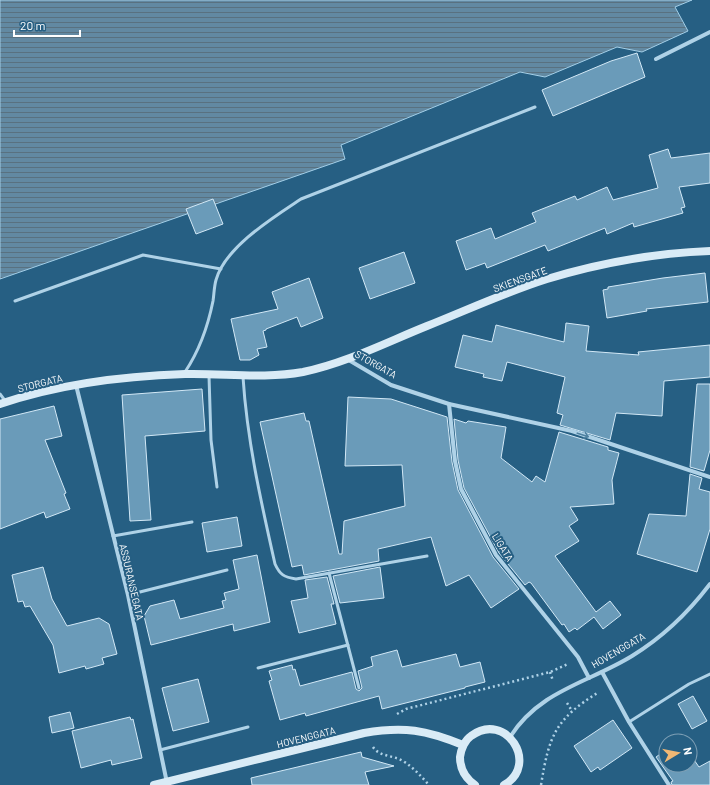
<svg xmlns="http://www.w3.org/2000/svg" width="710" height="785" font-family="Barlow,sans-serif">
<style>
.water{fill:url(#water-rules);stroke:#a3cfe8}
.building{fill:#6a9bb9;stroke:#d2e8f6}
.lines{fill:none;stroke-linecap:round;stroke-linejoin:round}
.path{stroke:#afd2e7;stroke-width:2.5;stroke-dasharray:2 3;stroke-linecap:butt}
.lane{stroke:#afd2e7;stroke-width:3}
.street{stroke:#afd2e7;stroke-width:4}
.secondary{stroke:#d9ebf6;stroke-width:8}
.oneway{stroke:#4f82a1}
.labels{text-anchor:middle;stroke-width:4;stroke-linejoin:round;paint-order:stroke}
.street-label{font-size:10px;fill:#fff;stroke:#265f83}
</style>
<defs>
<pattern id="water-rules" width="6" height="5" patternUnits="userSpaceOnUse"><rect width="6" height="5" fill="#6289a2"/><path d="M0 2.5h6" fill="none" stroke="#597180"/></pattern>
</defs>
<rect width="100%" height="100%" fill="#265f83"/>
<polygon class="water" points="0,0 692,0 675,7 688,31 642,52 617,47 545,77 520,72 341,145 345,159 0,279"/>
<g class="building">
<polygon points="637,53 645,77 553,116 542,90 611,61"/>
<polygon points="668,149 671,158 710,153 710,183 679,187 685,207 681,208 683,213 634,227 633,223 607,234 605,228 548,251 545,245 487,268 485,263 466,270 456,241 491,228 495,239 536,222 532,213 575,196 577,200 607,187 613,200 658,188 649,155"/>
<polygon points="213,199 223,224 196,234 186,209"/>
<polygon points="404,252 415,283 370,299 359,268"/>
<polygon points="705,273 708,302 646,309 647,311 607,318 603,290 608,289 608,287 663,278"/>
<polygon points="309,278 323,318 301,327 297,317 266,329 266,330 263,331 267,347 257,349 259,355 250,360 240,360 231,319 278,309 272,292"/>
<polygon points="566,323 589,326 586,351 639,355 638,352 710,345 710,377 664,381 662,416 616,413 610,440 560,425 563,415 557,413 565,377 507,362 502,381 483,377 484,374 455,367 463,335 492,342 496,325 564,342"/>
<polygon points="697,384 710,384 710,450 704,471 690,467"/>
<polygon points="202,389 205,431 145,436 151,520 130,521 122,395"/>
<polygon points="348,397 391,399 447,417 452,462 458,490 493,557 519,589 491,608 469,575 446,586 431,537 378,549 379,561 304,575 302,565 292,567 260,422 304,413 306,421 309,421 339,554 342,554 344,521 405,506 402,465 345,466"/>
<polygon points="54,406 62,436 45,440 66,493 64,494 70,509 46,518 44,512 0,529 0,419"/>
<polygon points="454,419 466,423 468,421 506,427 501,458 532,482 536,476 545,482 559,432 608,447 608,450 619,453 612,480 614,504 570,507 578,520 569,526 579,541 555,556 596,612 610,601 621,615 603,629 594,617 577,630 575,628 569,632 564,624 562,625 531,583 529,582 525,585 499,553 464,488 458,460"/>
<polygon points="690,474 702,478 699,489 710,492 710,529 697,572 637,554 649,514 686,516"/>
<polygon points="237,517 242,546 207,552 202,523"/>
<polygon points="257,555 270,622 234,631 233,624 151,645 144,616 150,606 174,600 180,619 224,608 222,601 226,600 224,593 239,589 233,560"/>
<polygon points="43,567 52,599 67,626 99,618 109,624 117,654 102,658 104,664 86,669 85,666 59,673 53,645 30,606 25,607 23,601 18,602 12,575"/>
<polygon points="380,567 384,598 340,603 333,576"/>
<polygon points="327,577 334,604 331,604 336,624 299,633 291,601 308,598 305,580"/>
<polygon points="397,650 402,667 456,654 460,667 480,662 485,682 465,687 465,688 382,709 379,696 306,716 305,713 280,720 269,681 272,680 269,671 292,665 293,670 295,669 300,686 352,672 356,689 359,691 362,688 358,671 373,666 371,657"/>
<polygon points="198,679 209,722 173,731 162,688"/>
<polygon points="693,696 707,721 692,729 678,704"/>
<polygon points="70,712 74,728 52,733 49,717"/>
<polygon points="130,717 131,720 133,719 142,758 112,765 111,760 81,768 72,731"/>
<polygon points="613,720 632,748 600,770 598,767 591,772 574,746"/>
<polygon points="666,750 666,765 690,765 690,754 699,767 710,761 710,785 672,785 671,782 673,781 656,757"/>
<polygon points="361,752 362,757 394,766 365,772 369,785 252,785 251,778"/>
</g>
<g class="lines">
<g class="path">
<polyline points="550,672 553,681"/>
<polyline points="567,703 572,711"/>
<polyline points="397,714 406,709 550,672 568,664"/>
<path d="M373,747C380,757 393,755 403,761C414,768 421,776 429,785"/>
<path d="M541,785C549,736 555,719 599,692"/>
</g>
<g class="lane">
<polyline points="15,301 143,255 221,269"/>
<path d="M185,372C199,351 208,326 213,301C214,295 214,287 216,280C225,247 274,217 301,199L535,107"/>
<polyline points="209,376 211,440 217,487"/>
<path d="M243,377C247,440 261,502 275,564C280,575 284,577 296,579L427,556"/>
<polyline points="0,394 6,402"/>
<polyline points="113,536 192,522"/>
<polyline points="329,573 359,688"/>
<polyline points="128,595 227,570"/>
<polyline points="258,668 348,645"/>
<polyline points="629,722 689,684 710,674"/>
<polyline points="160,750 248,727"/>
</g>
<g class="street">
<polyline points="656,59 710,32"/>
<polyline points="347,359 391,385 449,404 572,431 710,477"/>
<polyline points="76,385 128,595 167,783"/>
<polyline points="449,404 455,461 461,489 496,555 578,657 589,678"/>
<polyline points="602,672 629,722 669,785"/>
<path d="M510,737C540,690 588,683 632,656C663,637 688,613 710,584"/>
</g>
<g class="secondary">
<path d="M0,404C59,384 123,376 185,374C224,373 264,379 303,372C346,363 387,342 427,326C467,310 506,292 547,279C600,263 655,253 710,251"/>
<path d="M154,785L364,733C404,726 426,730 463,745"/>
<path d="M475,785C465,778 460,769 460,757C461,749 465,740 471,736C506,710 540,765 504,785"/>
</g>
</g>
<defs><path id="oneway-shaft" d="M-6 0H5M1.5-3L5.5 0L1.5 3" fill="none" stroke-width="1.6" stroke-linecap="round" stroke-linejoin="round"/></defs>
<use class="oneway" href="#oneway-shaft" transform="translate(583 435) rotate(18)"/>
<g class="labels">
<g class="street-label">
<text transform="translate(520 279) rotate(-20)" y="4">SKIENSGATE</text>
<text transform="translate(376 364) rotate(29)" y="4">STORGATA</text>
<text transform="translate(40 383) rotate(-14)" y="4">STORGATA</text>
<text transform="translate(503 547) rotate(58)" y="4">LIGATA</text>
<text transform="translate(132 582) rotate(77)" y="4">ASSURANSEGATA</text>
<text transform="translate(618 650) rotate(-30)" y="4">HOVENGGATA</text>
<text transform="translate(306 737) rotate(-14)" y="4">HOVENGGATA</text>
</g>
</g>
<g transform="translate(678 753) rotate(80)"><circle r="19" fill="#265f83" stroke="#7d9fb5"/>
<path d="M0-3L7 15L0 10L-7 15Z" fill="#f0b774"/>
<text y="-6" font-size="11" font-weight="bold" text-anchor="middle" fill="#ffffff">N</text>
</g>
<path d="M14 30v6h66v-6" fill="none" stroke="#ffffff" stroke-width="2"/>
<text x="20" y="30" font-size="12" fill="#ffffff" stroke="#265f83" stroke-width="3" paint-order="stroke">20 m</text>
</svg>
